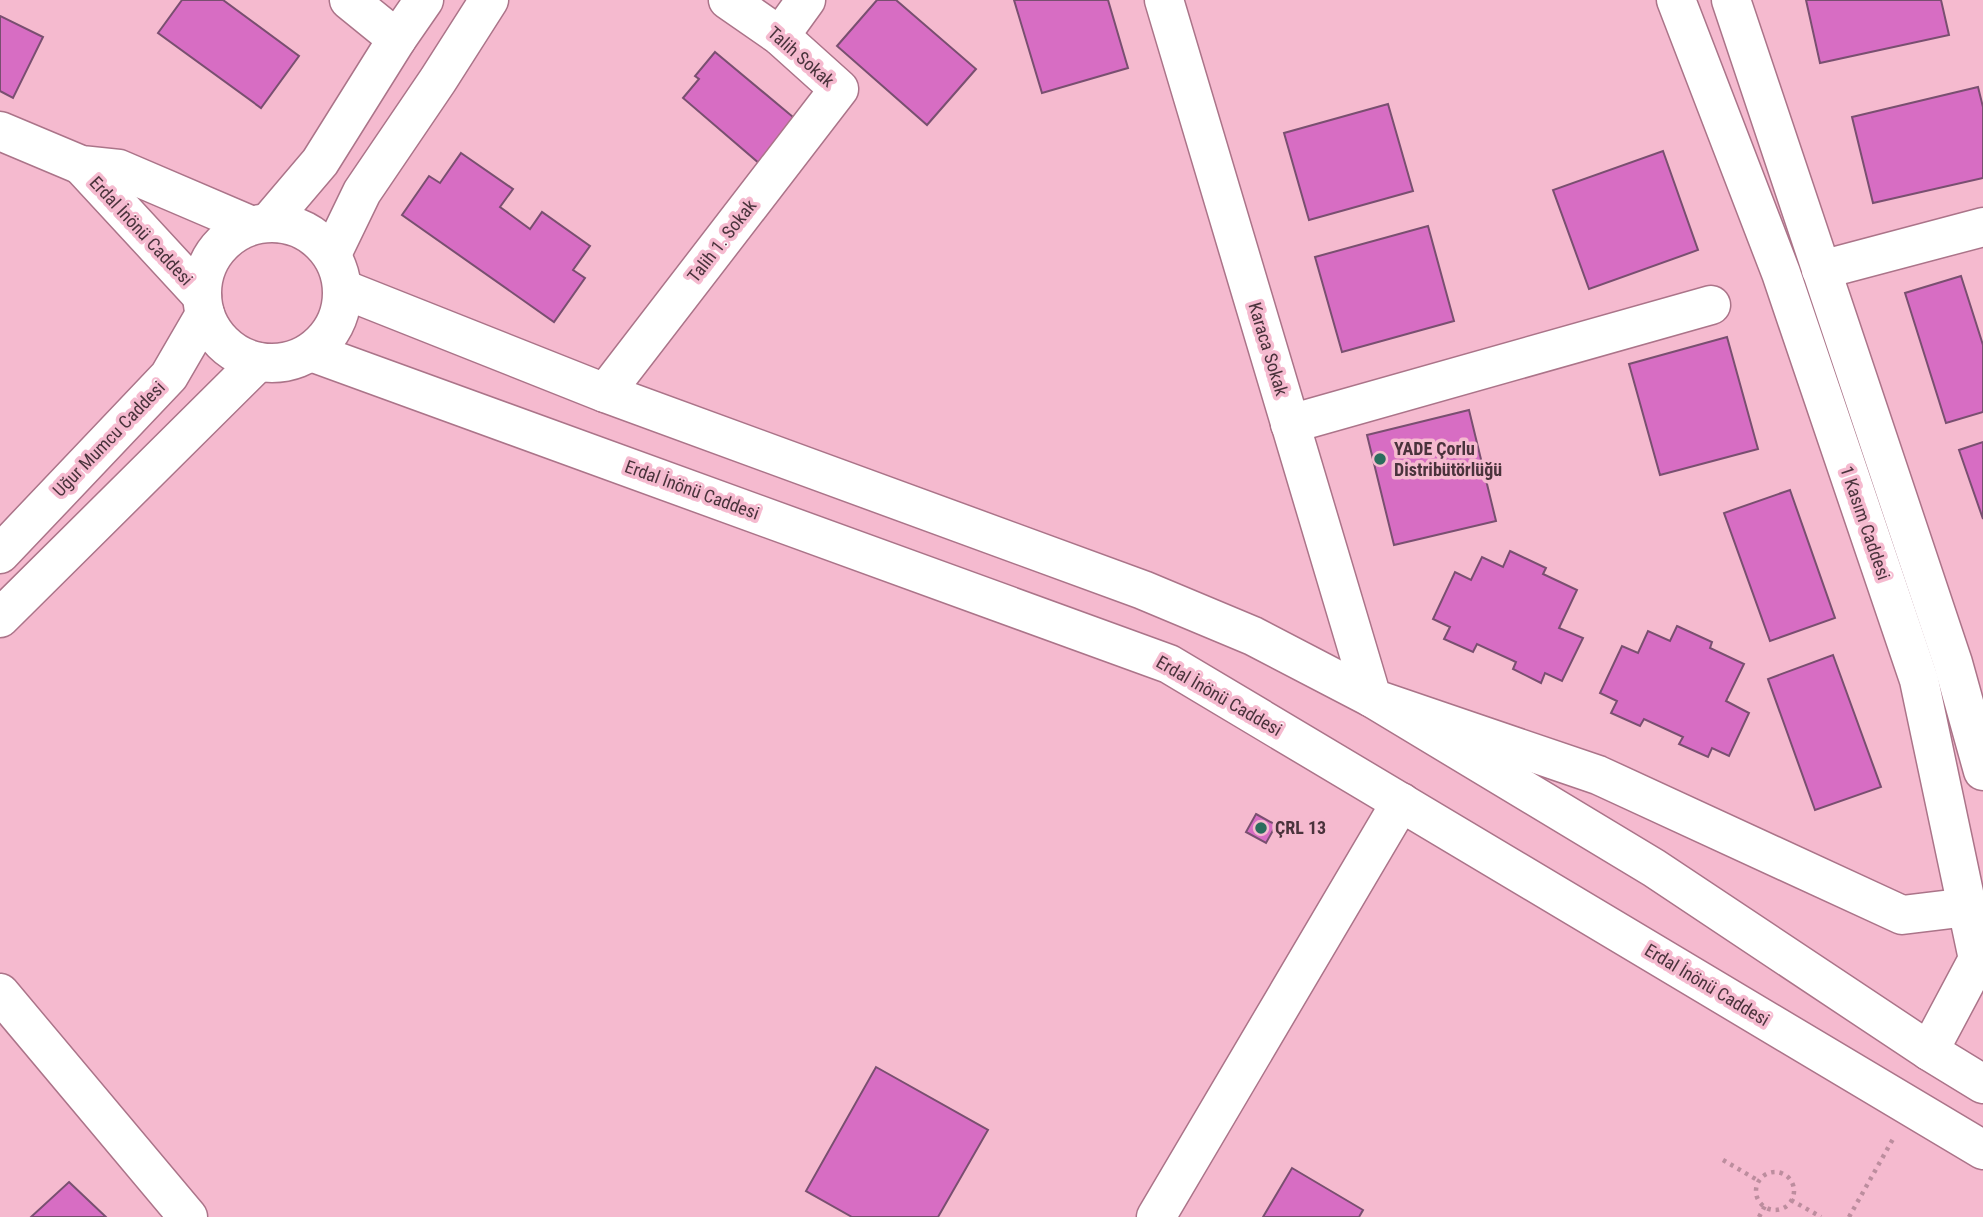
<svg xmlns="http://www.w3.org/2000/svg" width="1983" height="1217" font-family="'Roboto Condensed',sans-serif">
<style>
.building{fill:#d76dc3;stroke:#794f70;stroke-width:2}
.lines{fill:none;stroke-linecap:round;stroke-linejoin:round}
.minor-casing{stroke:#ab7489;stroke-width:41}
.major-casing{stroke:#ab7489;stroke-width:41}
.path{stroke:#bc8d9e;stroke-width:4.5;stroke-dasharray:3.5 5;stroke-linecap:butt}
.minor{stroke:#fff;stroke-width:38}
.major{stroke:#fff;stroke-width:38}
.poi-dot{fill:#2b6d5d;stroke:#f5bacf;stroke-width:2.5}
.labels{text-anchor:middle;stroke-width:7;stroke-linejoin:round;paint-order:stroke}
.street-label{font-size:18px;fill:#4a333c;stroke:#f5bacf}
.poi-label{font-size:18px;font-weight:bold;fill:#4a333c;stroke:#f5bacf;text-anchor:start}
</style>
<rect width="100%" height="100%" fill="#f5bacf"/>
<g class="building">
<polygon points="182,0 223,0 299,56 261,108 158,33"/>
<polygon points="877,0 896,0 976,69 927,125 837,46"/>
<polygon points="1014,0 1108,0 1128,68 1042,93"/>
<polygon points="1806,0 1941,0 1949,35 1820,63"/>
<polygon points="0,16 43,37 13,98 0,91"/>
<polygon points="715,52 799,122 760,164 683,98 699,79 695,76"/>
<polygon points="1978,87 1983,107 1983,178 1873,203 1852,117"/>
<polygon points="1388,104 1413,191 1309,220 1284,133"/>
<polygon points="1663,151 1698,250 1589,289 1553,190"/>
<polygon points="461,153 513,189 500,207 530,229 542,212 590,246 573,270 585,278 554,322 402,215 429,176 440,183"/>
<polygon points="1428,226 1454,321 1342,352 1315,257"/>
<polygon points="1961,276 1983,345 1983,412 1946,423 1905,293"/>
<polygon points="1727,337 1758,449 1660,475 1629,364"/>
<polygon points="1469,410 1496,521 1394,545 1367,435"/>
<polygon points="1983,442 1983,519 1959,450"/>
<polygon points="1790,490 1835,618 1770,641 1724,513"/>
<polygon points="1510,551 1546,568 1543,574 1577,590 1559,628 1583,638 1562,681 1545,673 1541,683 1513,669 1516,662 1477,644 1473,652 1444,639 1450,627 1433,619 1455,572 1471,580 1482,557 1503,567"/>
<polygon points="1677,626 1712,642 1710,648 1744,664 1726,701 1749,713 1729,756 1712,748 1708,757 1679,744 1683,737 1644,719 1640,726 1611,713 1617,701 1600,693 1622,646 1638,653 1648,631 1670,641"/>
<polygon points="1833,655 1881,787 1815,810 1768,679"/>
<polygon points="1256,814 1276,825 1266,843 1246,832"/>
<polygon points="876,1067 988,1130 938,1217 852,1217 806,1191"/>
<polygon points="1292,1168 1363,1210 1359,1217 1263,1217"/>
<polygon points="69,1182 106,1217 31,1217"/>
</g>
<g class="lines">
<defs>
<g id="minor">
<polyline points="349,0 397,39"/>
<polyline points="1164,0 1372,698 1598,775 1902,915 1968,907"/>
<polyline points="1676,0 1781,273 1919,680 1978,959 1929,1051"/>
<polyline points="1731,0 1953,663 1983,771"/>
<polyline points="780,36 806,0"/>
<polyline points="269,222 320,162 397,39 424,0"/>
<polyline points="332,254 362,192 438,80 489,0"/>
<polyline points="1821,270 1983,227"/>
<polyline points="605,393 839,89 780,36 728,0"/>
<polyline points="1290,424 1711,305"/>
<polyline points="0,554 169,376 205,314"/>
<polyline points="0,618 258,362"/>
<polyline points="0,993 188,1217"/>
<polyline points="1156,1217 1401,802"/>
</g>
<g id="major">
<polyline points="0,131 81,165 119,169 250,225"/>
<polyline points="81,165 202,296"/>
<circle cx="272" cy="293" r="70"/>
<polyline points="343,289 605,393 1143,590 1253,636 1372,698 1654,868 1929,1051 1983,1084"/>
<polyline points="311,352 1169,664 1983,1150"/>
</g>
</defs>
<use href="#minor" class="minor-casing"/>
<use href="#major" class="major-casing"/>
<g class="path">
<polyline points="1723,1160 1759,1181"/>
<circle cx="1775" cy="1191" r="19"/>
<polyline points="1791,1200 1821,1217"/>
<polyline points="1759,1217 1765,1206"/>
<polyline points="1849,1217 1893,1139"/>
</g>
<use href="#minor" class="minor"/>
<use href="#major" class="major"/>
</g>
<g class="poi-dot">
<circle cx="1380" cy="459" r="7"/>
<circle cx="1261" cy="828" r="7"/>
</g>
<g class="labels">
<g class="street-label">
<text transform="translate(801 57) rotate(41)" y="6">Talih Sokak</text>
<text transform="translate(141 231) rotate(47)" y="6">Erdal İnönü Caddesi</text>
<text transform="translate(722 241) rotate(-52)" y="6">Talih 1. Sokak</text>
<text transform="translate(1268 349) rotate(73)" y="6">Karaca Sokak</text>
<text transform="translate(109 439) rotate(-46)" y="6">Uğur Mumcu Caddesi</text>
<text transform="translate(692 490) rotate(20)" y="6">Erdal İnönü Caddesi</text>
<text transform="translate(1865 523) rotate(71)" y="6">1 Kasım Caddesi</text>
<text transform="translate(1219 696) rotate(30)" y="6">Erdal İnönü Caddesi</text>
<text transform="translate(1707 985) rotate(31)" y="6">Erdal İnönü Caddesi</text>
</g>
<g class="poi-label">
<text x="1394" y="455">YADE Çorlu<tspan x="1394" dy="21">Distribütörlüğü</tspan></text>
<text x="1275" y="834">ÇRL 13</text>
</g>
</g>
</svg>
